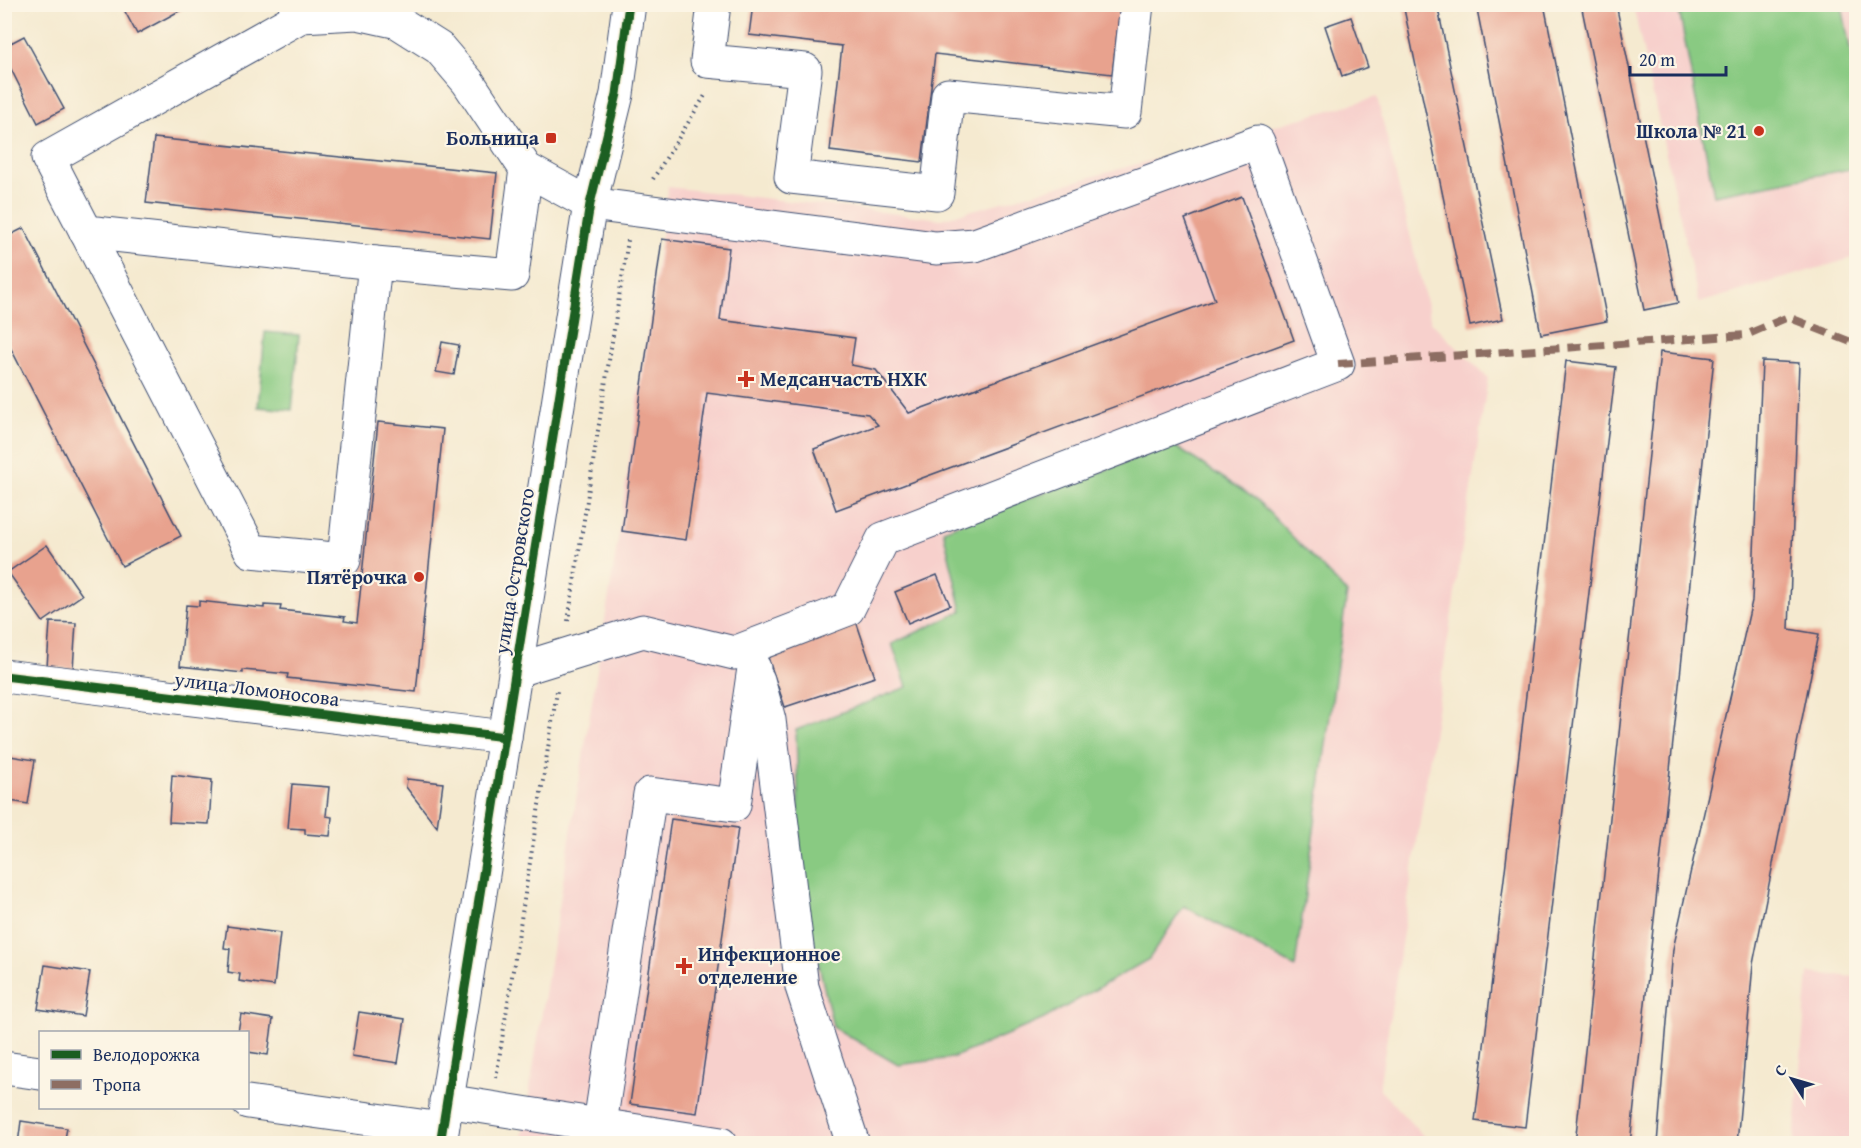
<svg xmlns="http://www.w3.org/2000/svg" width="1861" height="1148" font-family="'Gentium Book Plus',serif">
<style>
.built{fill:#f7d0cc}
.green{fill:#89ca82;stroke:#527c70;stroke-width:1.5}
.building{fill:#e8a28e}
.lines{fill:none;stroke-linecap:round;stroke-linejoin:round}
.minor-casing{stroke:#3c4b6f;stroke-width:35}
.path{stroke:#3c4b6f;stroke-width:4;stroke-dasharray:1.5 4.5;stroke-linecap:butt}
.minor{stroke:#fff;stroke-width:33}
.quiet{stroke:#8d6e63;stroke-width:8;stroke-dasharray:15 8;stroke-linecap:butt}
.cycleway-casing{stroke:#fcf5e5;stroke-width:13}
.cycleway{stroke:#1b5e20;stroke-width:9}
.poi-dot{fill:#c8321e;stroke:#fcf5e5;stroke-width:2}
.labels{text-anchor:middle;stroke-width:4.5;stroke-linejoin:round;paint-order:stroke}
.poi-label{font-size:20px;font-weight:bold;fill:#1b2f5e;stroke:#fcf5e5;text-anchor:end}
.street-label{font-size:20px;fill:#1b2f5e;stroke:#fcf5e5}
</style>
<rect width="100%" height="100%" fill="#fcf5e5"/>
<filter id="ink" filterUnits="userSpaceOnUse"><feTurbulence type="fractalNoise" baseFrequency=".0167" numOctaves="2"/><feDisplacementMap in="SourceGraphic" scale="12" xChannelSelector="R" yChannelSelector="G"/><feConvolveMatrix kernelMatrix="1 2 1 2 8 2 1 2 1" color-interpolation-filters="sRGB"/></filter>
<filter id="wash" filterUnits="userSpaceOnUse"><feTurbulence type="fractalNoise" baseFrequency=".008" numOctaves="4" result="noise"/><feDisplacementMap in="SourceGraphic" scale="24" xChannelSelector="R" yChannelSelector="G"/><feGaussianBlur stdDeviation="1.35" result="paint"/><feColorMatrix in="noise" values="0 0 0 0 0 0 0 0 0 0 0 0 0 0 0 0 0 1.4 0 .05"/><feComposite in="paint" operator="in"/></filter>
<g filter="url(#wash)">
<rect width="100%" height="100%" fill="#f5ead0"/>
<g class="built">
<polygon points="1633,5 1856,5 1856,257 1699,303"/>
<polygon points="1377,97 1431,322 1488,378 1379,1089 1430,1143 521,1144 618,539 668,187 941,219"/>
<polygon points="1808,973 1856,977 1856,1143 1794,1143"/>
</g>
<g class="green">
<polygon points="1678,5 1842,5 1856,81 1856,168 1714,195"/>
<polygon points="265,332 299,335 292,410 258,407"/>
<polygon points="1173,445 1257,500 1347,593 1295,967 1184,906 1149,959 1044,1019 952,1058 898,1065 833,1027 801,886 796,730 907,687 892,644 962,611 943,530"/>
</g>
<g id="blocks">
<g class="building">
<polygon points="121,4 192,4 137,34"/>
<polygon points="753,4 1093,4 1120,8 1112,74 935,54 922,162 830,151 842,46 749,35"/>
<polygon points="1403,4 1437,4 1503,319 1470,326"/>
<polygon points="1476,4 1544,4 1607,321 1541,334"/>
<polygon points="1581,4 1616,4 1678,303 1644,310"/>
<polygon points="1351,17 1368,67 1342,76 1325,26"/>
<polygon points="24,36 64,109 38,123 5,57 5,46"/>
<polygon points="154,138 497,173 490,239 146,203"/>
<polygon points="1242,197 1294,340 836,510 814,449 878,425 868,414 707,393 686,540 622,531 662,239 729,248 720,320 855,338 851,365 876,370 909,413 1215,300 1185,219"/>
<polygon points="24,228 181,536 122,566 4,335 4,238"/>
<polygon points="442,342 459,345 454,375 436,372"/>
<polygon points="1660,352 1714,358 1630,1144 1575,1144"/>
<polygon points="1566,361 1616,367 1525,1127 1475,1121"/>
<polygon points="1762,361 1799,363 1789,629 1819,634 1753,964 1737,1144 1657,1144 1673,949 1752,601"/>
<polygon points="378,422 443,429 416,692 287,678 288,674 243,670 243,673 180,666 186,605 199,606 199,601 264,608 264,605 281,606 280,610 345,617 344,621 357,623"/>
<polygon points="47,545 82,595 43,622 8,572"/>
<polygon points="937,575 950,605 908,623 895,592"/>
<polygon points="855,618 875,677 785,707 765,649"/>
<polygon points="50,622 76,623 73,669 47,667"/>
<polygon points="4,755 35,760 28,804 4,800"/>
<polygon points="172,775 212,780 209,824 169,822"/>
<polygon points="407,779 443,783 437,827 406,787"/>
<polygon points="292,784 329,787 326,816 332,817 330,836 305,834 305,829 288,828"/>
<polygon points="671,819 738,828 697,1113 630,1104"/>
<polygon points="227,926 280,933 274,986 239,981 240,974 228,972 230,949 224,948"/>
<polygon points="45,965 90,972 83,1016 38,1009"/>
<polygon points="359,1012 405,1019 398,1063 352,1056"/>
<polygon points="241,1014 273,1019 268,1055 248,1052 248,1032 238,1032"/>
<polygon points="21,1121 67,1128 64,1144 18,1144"/>
</g>
</g>
</g>
<g filter="url(#ink)">
<use href="#blocks" fill-opacity="0" stroke="#3c4b6f" stroke-width="1.5"/>
<g class="lines">
<defs>
<g id="minor">
<polyline points="295,4 301,16 357,13 398,22 439,48 468,82 526,169 590,204 936,248 975,245 1258,142 1338,364 883,539 848,609 734,653 643,631 517,670"/>
<polyline points="714,4 707,61 805,70 791,177 937,193 948,95 1125,112 1137,4"/>
<polyline points="301,16 48,158 251,551 344,560 375,263 512,275 526,169"/>
<polyline points="86,232 375,263"/>
<polyline points="4,676 505,737"/>
<polyline points="758,680 769,720 802,987 853,1144"/>
<polyline points="4,1068 40,1073"/>
<polyline points="446,1101 721,1144"/>
<polyline points="248,1102 442,1129"/>
<polyline points="600,1124 650,794 734,805 754,668"/>
<polyline points="440,1144 590,204 617,94 629,4"/>
</g>
</defs>
<use href="#minor" class="minor-casing"/>
<g class="path">
<polyline points="653,179 706,94"/>
<polyline points="568,621 628,240"/>
<polyline points="496,1078 557,691"/>
</g>
<use href="#minor" class="minor"/>
<polyline class="quiet" points="1338,364 1746,335 1788,317 1856,344"/>
<defs>
<g id="cycleway">
<polyline points="4,676 505,737"/>
<polyline points="440,1144 590,204 617,94 629,4"/>
</g>
</defs>
<use href="#cycleway" class="cycleway-casing"/>
<use href="#cycleway" class="cycleway"/>
</g>
</g>
<g class="poi-dot">
<circle cx="1759" cy="131" r="6"/>
<rect x="545" y="132" width="12" height="12" rx="3"/>
<path d="M743 370h6v6h6v6h-6v6h-6v-6h-6v-6h6z"/>
<circle cx="419" cy="577" r="6"/>
<path d="M681 957h6v6h6v6h-6v6h-6v-6h-6v-6h6z"/>
</g>
<g class="labels">
<g class="poi-label">
<text x="1747" y="138">Школа № 21</text>
<text x="539" y="145">Больница</text>
<text x="760" y="386" text-anchor="start">Медсанчасть НХК</text>
<text x="407" y="584">Пятёрочка</text>
<text x="698" y="961" text-anchor="start">Инфекционное<tspan x="698" dy="23">отделение</tspan></text>
</g>
<g class="street-label">
<text transform="translate(514 571) rotate(-81)" y="7">улица Островского</text>
<text transform="translate(257 689) rotate(7)" y="7">улица Ломоносова</text>
</g>
</g>
<rect width="1861" height="1148" fill="none" stroke="#fcf5e5" stroke-width="24"/>
<rect x="39" y="1031" width="210" height="78" fill="#fcf5e5" stroke="#a2a6af" stroke-width="1.5"/>
<rect x="51" y="1050" width="30" height="9" fill="#1b5e20" stroke="#a2a6af" stroke-width="1.5"/>
<text x="93" y="1061" font-size="18" fill="#1b2f5e">Велодорожка</text>
<rect x="51" y="1080" width="30" height="9" fill="#8d6e63" stroke="#a2a6af" stroke-width="1.5"/>
<text x="93" y="1091" font-size="18" fill="#1b2f5e">Тропа</text>
<g transform="translate(1792 1079) rotate(307)" stroke="#fcf5e5" stroke-width="4.5" paint-order="stroke">
<path d="M0-4.5L10 22L0 15L-10 22Z" fill="#1b2f5e"/>
<text y="-9" font-size="16" font-weight="bold" text-anchor="middle" fill="#1b2f5e">С</text>
</g>
<path d="M1630 66v9h96v-9" fill="none" stroke="#1b2f5e" stroke-width="3"/>
<text x="1639" y="66" font-size="18" fill="#1b2f5e" stroke="#fcf5e5" stroke-width="4.5" paint-order="stroke">20 m</text>
</svg>
